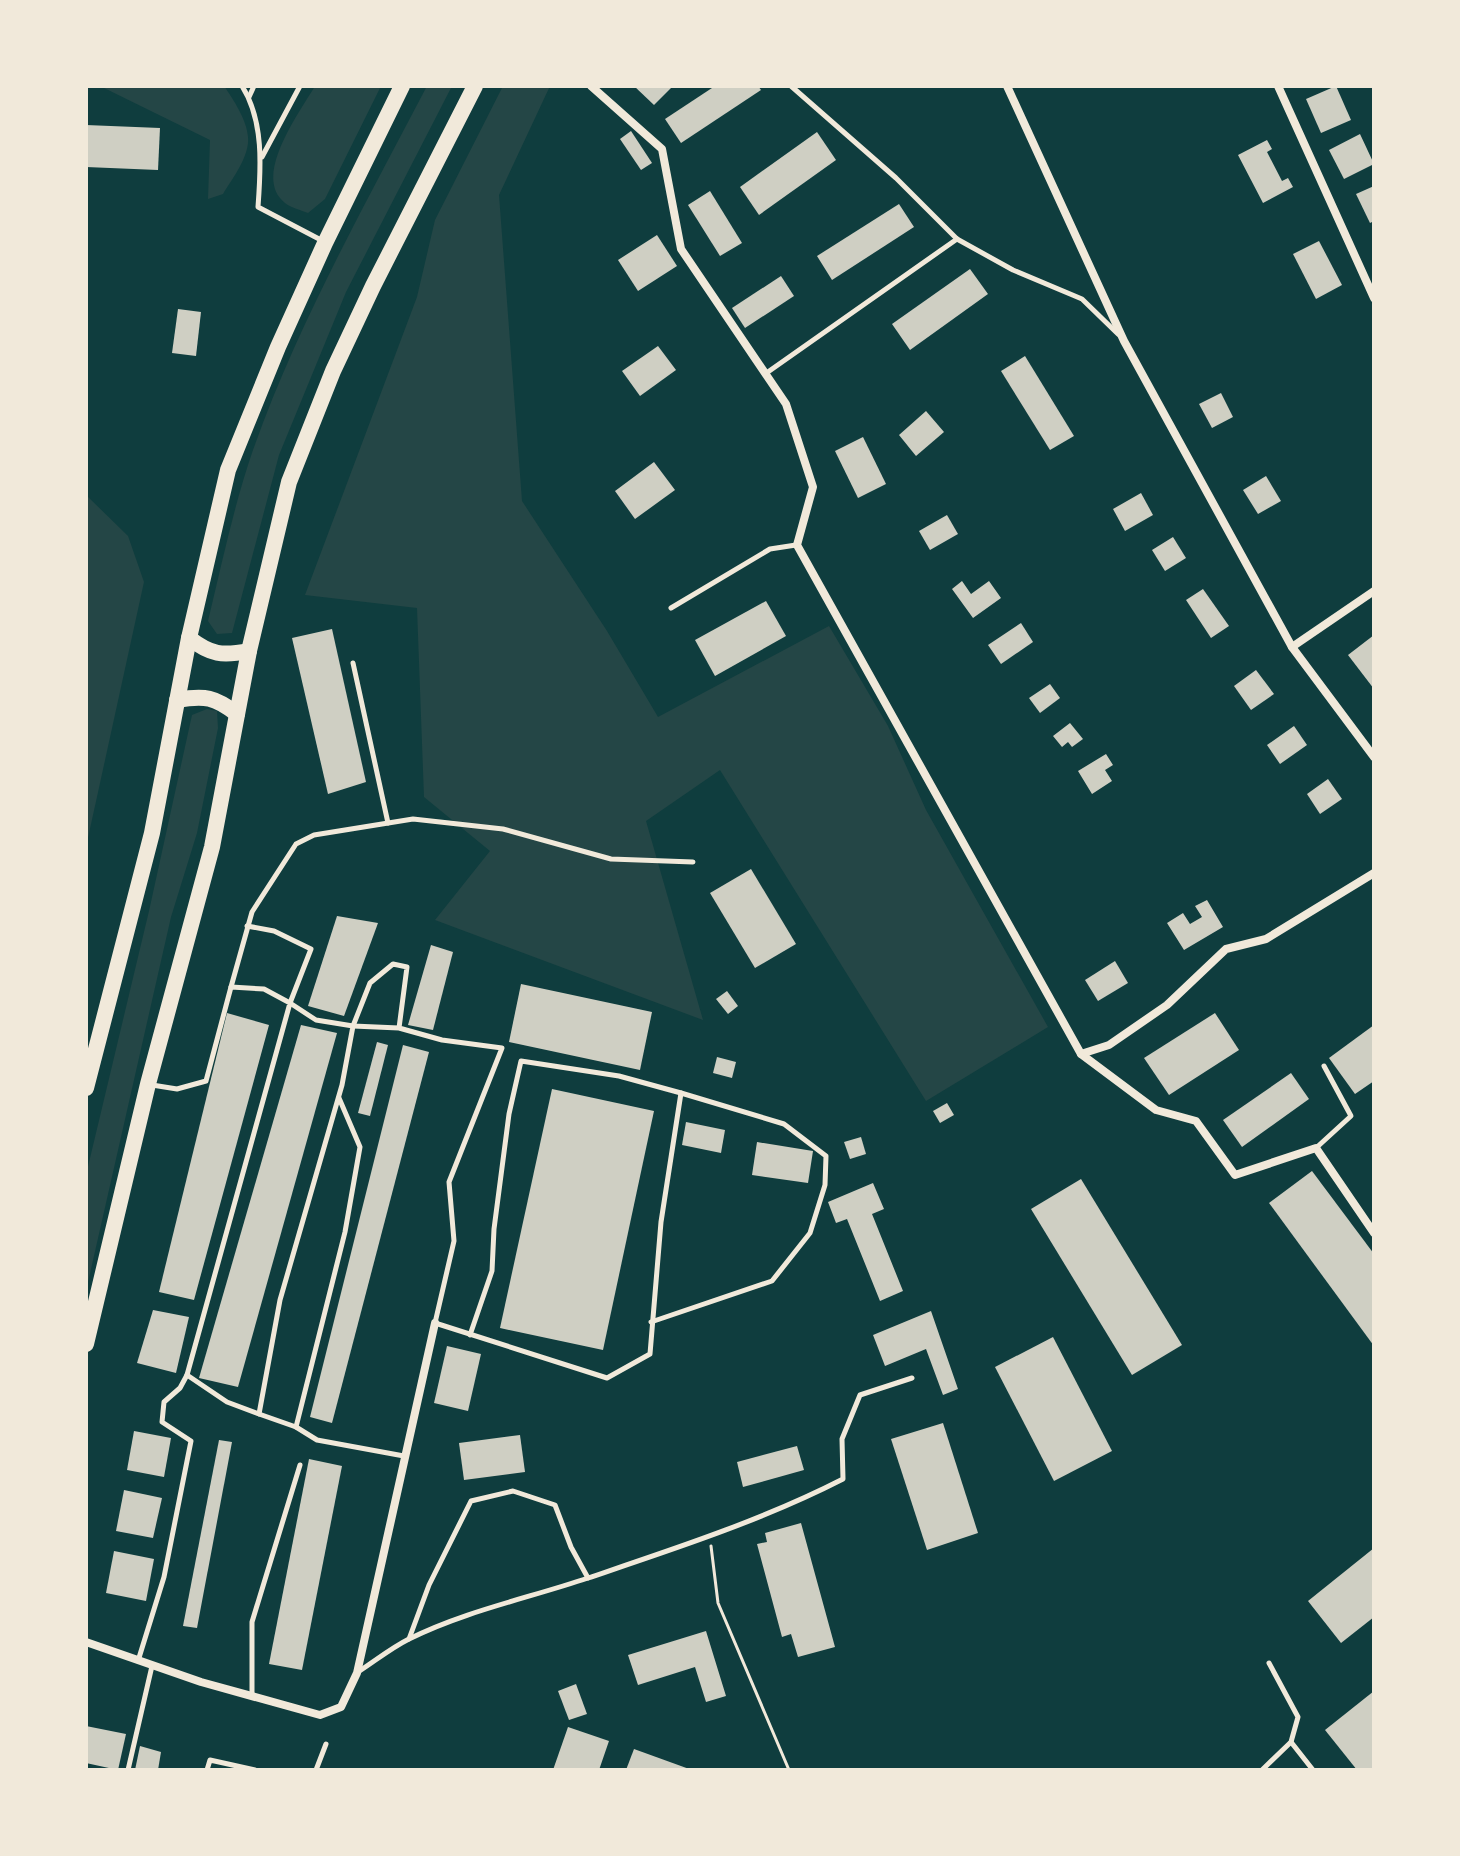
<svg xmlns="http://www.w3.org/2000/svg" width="1460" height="1856" font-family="Manrope,sans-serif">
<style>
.green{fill:#244646}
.building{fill:#cfcfc3}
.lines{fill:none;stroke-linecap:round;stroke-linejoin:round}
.path{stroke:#f1e9da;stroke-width:3}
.service{stroke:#f1e9da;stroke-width:5}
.minor{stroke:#f1e9da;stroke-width:8}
.primary{stroke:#f1e9da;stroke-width:16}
</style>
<rect width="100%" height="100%" fill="#0f3d3e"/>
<g class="green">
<path d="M100,86H224C233,99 247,120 248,137C250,156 232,179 223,194L208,199L210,140Z"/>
<path d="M315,86H381L325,199L308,213C301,210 291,208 285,203C251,177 300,112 315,86Z"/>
<path d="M427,86H452L346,292L279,455L232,633L217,634L208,621C222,563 234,505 253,450C298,323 365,205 427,86Z"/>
<polygon points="503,86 550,86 499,195 522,501 607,631 658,717 829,626 888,726 926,810 1048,1027 926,1101 720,770 646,821 703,1020 435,920 490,851 424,797 417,608 305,595 417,297 435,220"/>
<polygon points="86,495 128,536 144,582 86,847"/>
<polygon points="207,709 217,711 218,728 197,833 171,917 86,1291 86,1175 149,911 192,715"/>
</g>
<g class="building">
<polygon points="634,86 673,86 654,105"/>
<polygon points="715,86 758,86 761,90 681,143 665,119"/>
<polygon points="1336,86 1351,120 1321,133 1306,99"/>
<polygon points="86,125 160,128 158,170 86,167"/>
<polygon points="631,131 652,163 641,170 620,139"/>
<polygon points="817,132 836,160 759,215 740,187"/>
<polygon points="1360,134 1374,164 1344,179 1329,150"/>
<polygon points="1267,140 1272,149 1267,152 1282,181 1288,178 1293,187 1263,203 1238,155"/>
<polygon points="1374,186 1374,221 1370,223 1356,194"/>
<polygon points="710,191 742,243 720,256 688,205"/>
<polygon points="899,204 914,227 832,280 817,256"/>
<polygon points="657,235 677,266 638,291 618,260"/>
<polygon points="1319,241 1342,285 1316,299 1293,254"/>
<polygon points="970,269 988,294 910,350 892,324"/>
<polygon points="781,276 794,296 745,328 732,308"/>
<polygon points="178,309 201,312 196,356 172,353"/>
<polygon points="658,346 676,370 640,396 622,371"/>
<polygon points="1025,356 1074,436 1050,450 1001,371"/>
<polygon points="1221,393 1233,417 1212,428 1199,404"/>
<polygon points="926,411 944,432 916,456 899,435"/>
<polygon points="863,437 886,484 858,498 835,451"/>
<polygon points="654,462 675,490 635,519 615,491"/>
<polygon points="1266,476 1281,501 1258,514 1243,490"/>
<polygon points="1141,493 1153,515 1125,531 1113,509"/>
<polygon points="947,515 958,534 930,550 919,531"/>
<polygon points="1173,537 1186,558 1165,571 1152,550"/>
<polygon points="962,581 971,594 989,581 1001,598 973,618 952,589"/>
<polygon points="1203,589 1229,626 1211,638 1186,600"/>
<polygon points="766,601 786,636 715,676 695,640"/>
<polygon points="1021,623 1033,642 1001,664 988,645"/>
<polygon points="332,629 366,782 328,794 292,638"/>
<polygon points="1374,635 1374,689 1348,655"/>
<polygon points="1256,670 1274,694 1251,710 1234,686"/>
<polygon points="1050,684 1060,698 1040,713 1029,698"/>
<polygon points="1070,723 1083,739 1072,747 1068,742 1062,747 1053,736"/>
<polygon points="1294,726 1307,745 1280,764 1267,745"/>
<polygon points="1106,754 1113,765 1105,770 1112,781 1092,794 1078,771"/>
<polygon points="1328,779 1342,799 1320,814 1307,794"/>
<polygon points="751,869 796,944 755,968 710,893"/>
<polygon points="1207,900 1223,927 1184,950 1167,923 1183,913 1190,924 1202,917 1195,906"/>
<polygon points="337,916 378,923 344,1016 308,1006"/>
<polygon points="431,945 453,952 433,1030 408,1025"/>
<polygon points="1115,961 1128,983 1098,1001 1085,980"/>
<polygon points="521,984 652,1012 640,1070 509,1042"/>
<polygon points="727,991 738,1006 728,1014 716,999"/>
<polygon points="227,1013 269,1025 194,1300 159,1292"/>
<polygon points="1215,1013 1239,1050 1169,1095 1144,1058"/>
<polygon points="301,1025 337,1033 238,1387 199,1378"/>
<polygon points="1374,1025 1374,1081 1355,1094 1329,1058"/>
<polygon points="377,1042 388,1045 370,1116 358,1113"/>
<polygon points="403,1045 429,1052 332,1423 310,1417"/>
<polygon points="717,1057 736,1062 732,1078 713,1073"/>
<polygon points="1291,1073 1309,1099 1242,1147 1223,1120"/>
<polygon points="552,1089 654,1111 603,1350 500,1328"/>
<polygon points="947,1103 954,1115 940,1123 933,1111"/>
<polygon points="686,1122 725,1130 721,1153 682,1145"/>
<polygon points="861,1137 866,1154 850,1159 844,1142"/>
<polygon points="757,1142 813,1151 808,1183 752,1175"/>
<polygon points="1312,1171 1374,1254 1374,1346 1269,1203"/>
<polygon points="1081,1179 1182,1345 1132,1375 1031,1209"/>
<polygon points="873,1183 884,1209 872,1214 903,1291 880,1301 847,1219 836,1223 828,1202"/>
<polygon points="153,1310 189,1317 176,1373 137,1363"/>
<polygon points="931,1311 958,1389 943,1395 926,1349 885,1366 873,1335"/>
<polygon points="1053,1337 1112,1451 1054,1481 995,1367"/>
<polygon points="447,1346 481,1354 468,1411 434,1403"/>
<polygon points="943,1423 978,1533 927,1550 891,1439"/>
<polygon points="134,1431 171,1438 164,1477 127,1470"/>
<polygon points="520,1435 525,1472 464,1480 459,1443"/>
<polygon points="219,1440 232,1442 197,1628 183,1626"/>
<polygon points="797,1446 804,1470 743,1487 737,1462"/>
<polygon points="309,1459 342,1466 302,1670 269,1664"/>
<polygon points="124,1490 162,1498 153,1538 116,1531"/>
<polygon points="801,1523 835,1647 798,1657 791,1634 782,1637 757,1544 767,1542 765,1533"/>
<polygon points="1374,1548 1374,1617 1341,1643 1308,1601"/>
<polygon points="114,1551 154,1559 146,1601 106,1593"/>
<polygon points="706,1631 726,1696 706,1702 695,1667 638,1685 628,1655"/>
<polygon points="576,1684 587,1714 569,1720 558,1691"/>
<polygon points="1374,1691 1374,1770 1357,1770 1325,1730"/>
<polygon points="86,1726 126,1734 118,1770 86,1763"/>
<polygon points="568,1727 609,1741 599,1770 553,1770"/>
<polygon points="140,1746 161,1752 158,1770 135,1770"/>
<polygon points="634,1749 692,1770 626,1770"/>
</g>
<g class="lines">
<polyline class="path" points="711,1546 718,1603 789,1770"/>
<g class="service">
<path d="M242,86C264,121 261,167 258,207L321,240"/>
<polyline points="791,86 896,178 957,239 1013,270 1082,299 1118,334"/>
<polyline points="249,97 254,86"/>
<polyline points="262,157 300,86"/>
<polyline points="765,374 957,239"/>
<polyline points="671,608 770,549 796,545"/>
<polyline points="353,663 388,823"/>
<polyline points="231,987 252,912 296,844 314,835 413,819 503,829 611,859 693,862"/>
<polyline points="399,1028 407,967 393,964 370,983 353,1026 399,1028 442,1040 502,1048 449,1182 454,1241 435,1323 607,1378 650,1354 661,1222 681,1093 619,1076 521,1061 509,1114 494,1229 492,1271 470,1335"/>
<polyline points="1316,1148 1351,1116 1324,1066"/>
<polyline points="651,1322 772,1281 810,1233 825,1185 826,1156 784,1124 681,1093"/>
<polyline points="187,1375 227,1402 259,1414 280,1300 342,1085 353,1026 316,1020 290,1003 311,949 274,931 247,926"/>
<polyline points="259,1414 296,1427 345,1232 360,1147 339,1098"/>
<polyline points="296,1427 317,1440 404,1456"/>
<polyline points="409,1639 429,1585 471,1501 513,1491 555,1505 571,1547 588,1578"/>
<polyline points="138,1661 164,1577 191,1441 162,1422 164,1402 180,1388 187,1375 290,1003 264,989 231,987 206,1081 177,1089 152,1085"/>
<path d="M358,1672C375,1661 391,1648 409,1639C465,1611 529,1598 588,1578C674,1549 763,1520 843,1479L842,1439L860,1395L912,1378"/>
<polyline points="252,1695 252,1622 300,1465"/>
<polyline points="1291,1742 1313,1770"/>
<polyline points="128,1770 152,1666"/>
<polyline points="207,1770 210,1760 255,1770"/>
<polyline points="316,1770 326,1744"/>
<polyline points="1262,1770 1291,1742 1298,1717 1269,1663"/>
</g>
<g class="minor">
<polyline points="591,86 662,149 681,249 786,404 813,487 797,545 1081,1054 1156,1110 1196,1121 1235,1175 1316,1148 1374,1233"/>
<polyline points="1007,86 1124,341 1292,647 1374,757"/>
<polyline points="1278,86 1374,298"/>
<polyline points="1292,647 1374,591"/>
<polyline points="1081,1054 1109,1045 1167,1005 1226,949 1266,939 1374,873"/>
<polyline points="86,1642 201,1682 320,1715 341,1707 357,1673 435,1323"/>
</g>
<g class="primary">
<path d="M189,638C211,655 222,656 249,651"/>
<path d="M177,700C205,695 215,697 237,714"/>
<polyline points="86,1088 152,833 189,638 228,470 278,347 325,243 402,86"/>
<polyline points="86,1344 148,1084 212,847 249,651 289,482 333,371 373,286 475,86"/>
</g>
</g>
<rect width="1460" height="1856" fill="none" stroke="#f1e9da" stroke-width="176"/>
</svg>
